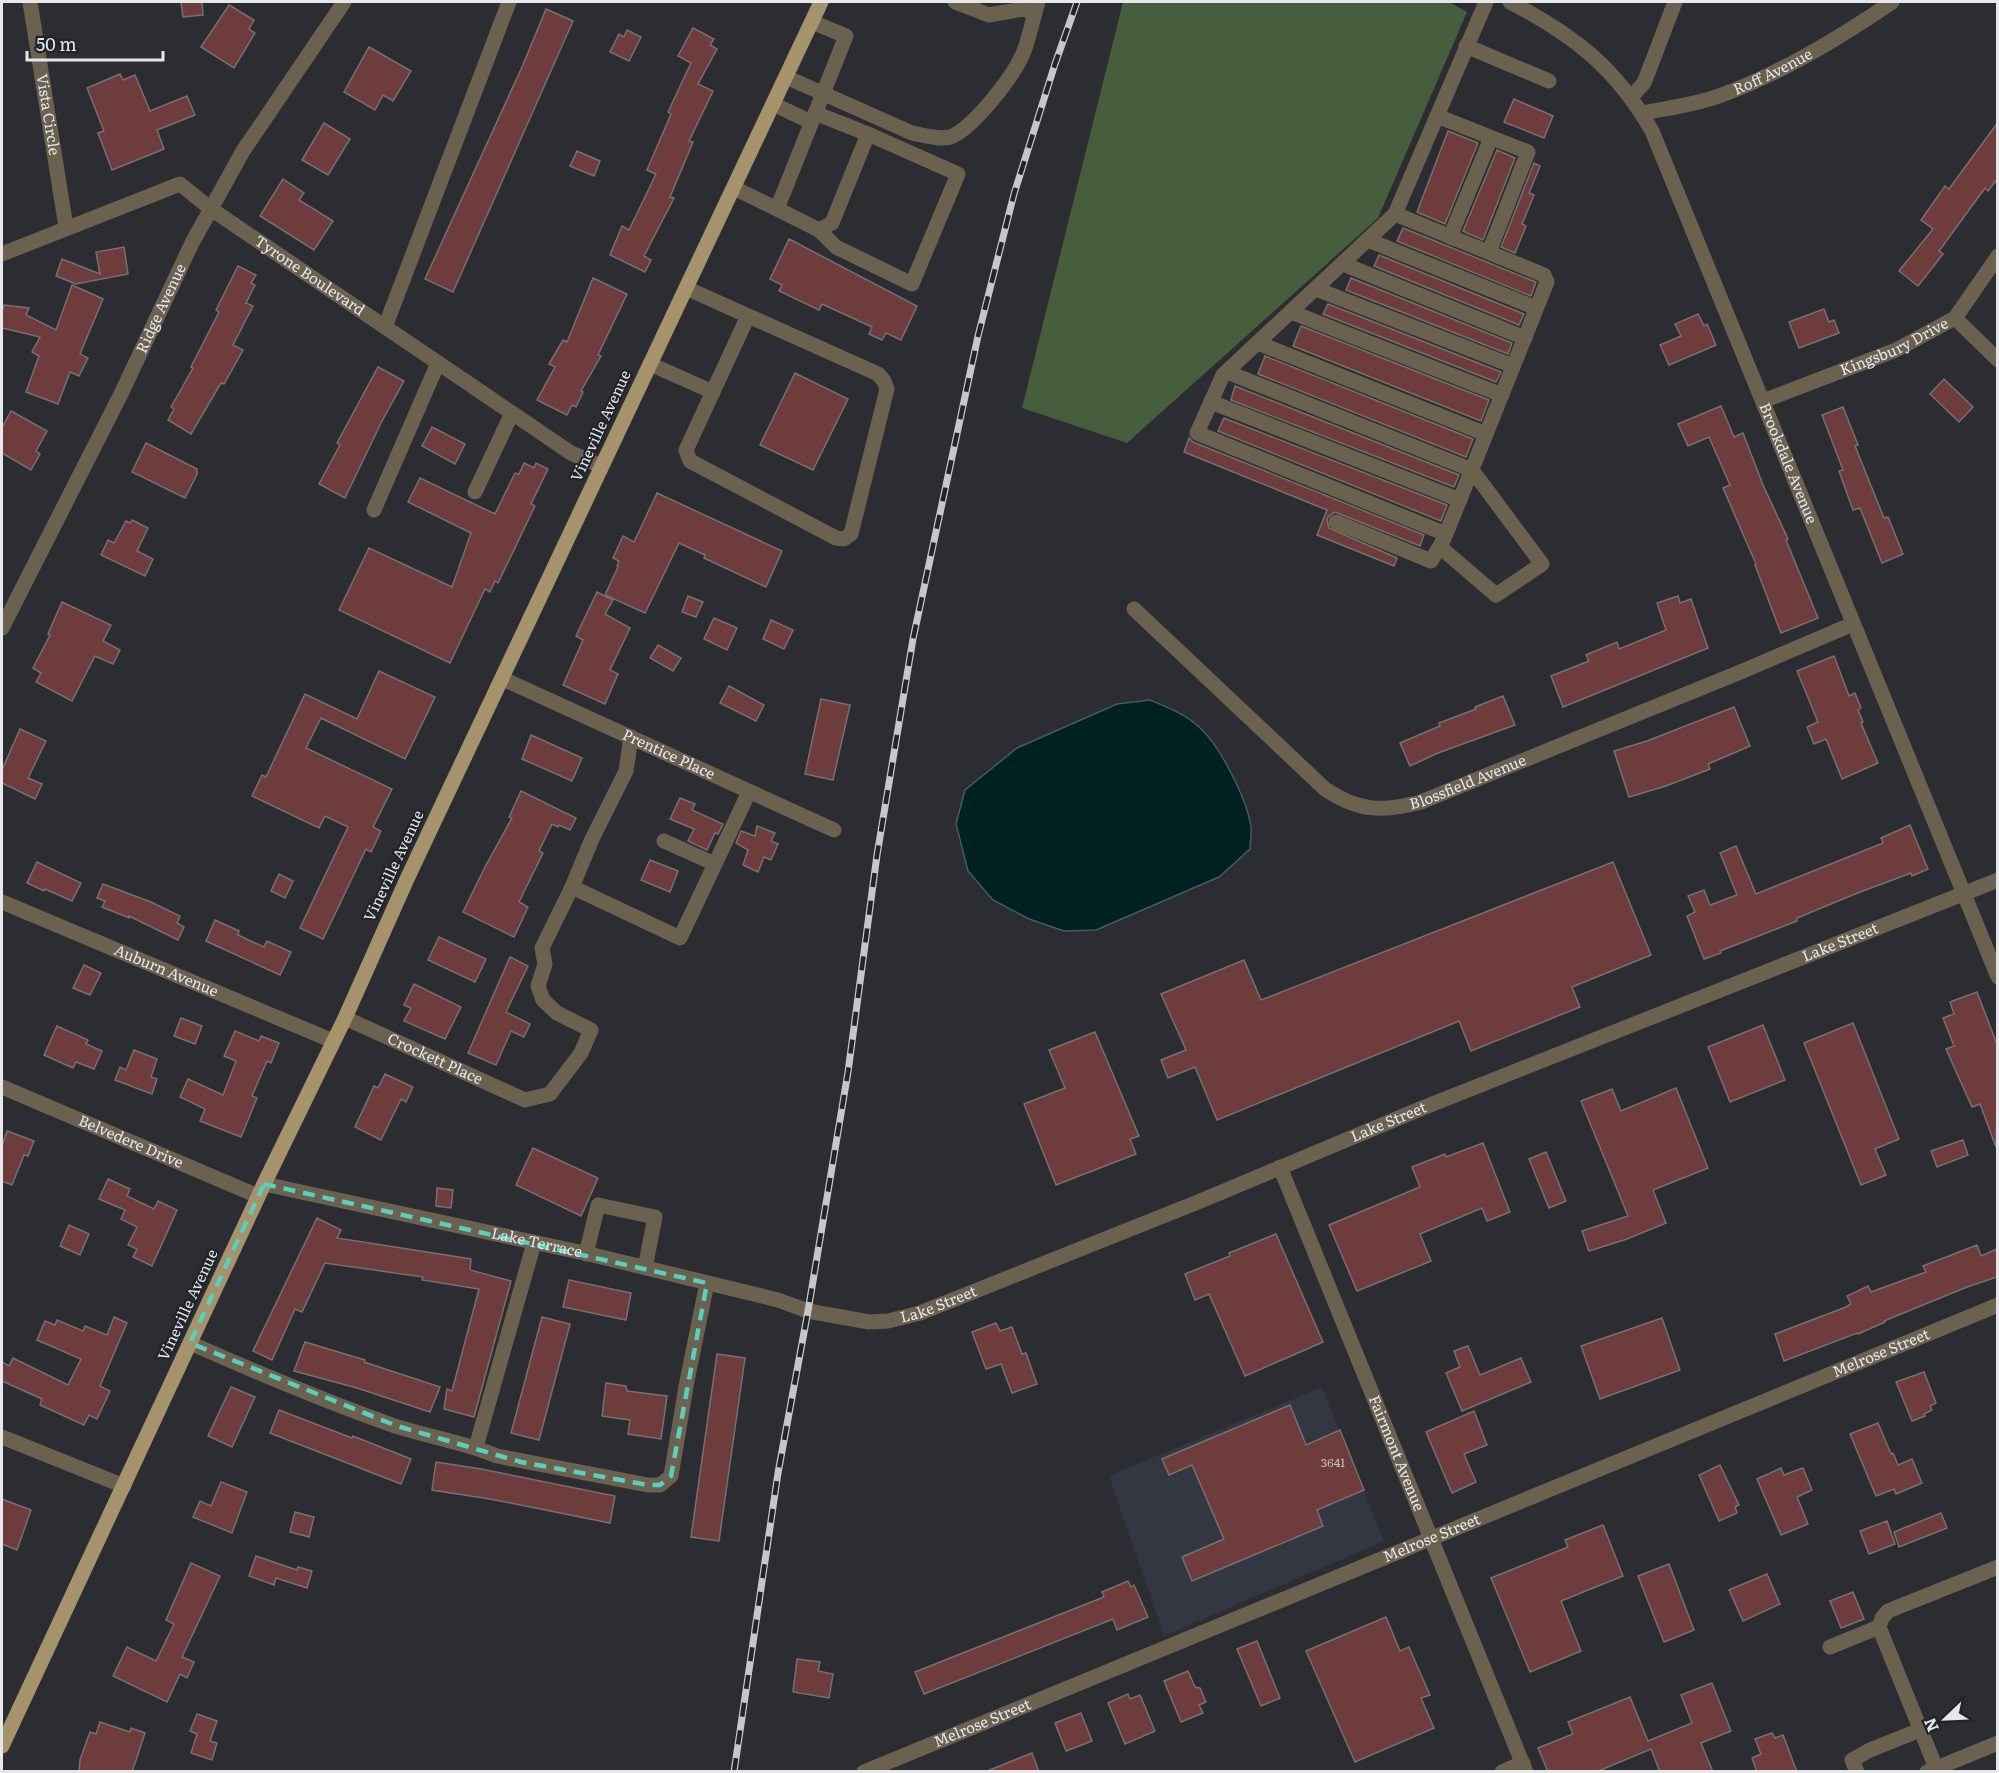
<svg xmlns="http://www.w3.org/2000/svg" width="1999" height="1773" font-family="Literata,serif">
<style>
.built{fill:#323742}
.green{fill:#465e3e}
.water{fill:#002122;stroke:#455c5e;stroke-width:1.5}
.building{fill:#6e3c3c;stroke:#786f6f;stroke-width:1.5}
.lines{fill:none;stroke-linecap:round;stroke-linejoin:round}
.minor{stroke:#6a614e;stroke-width:15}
.major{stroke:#a6926b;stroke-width:15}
.rail-casing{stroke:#c6c7cb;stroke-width:7}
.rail{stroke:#212429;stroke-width:4.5;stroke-dasharray:14;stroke-linecap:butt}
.marked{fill:none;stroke:#5bcebc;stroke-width:4.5;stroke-dasharray:12 8;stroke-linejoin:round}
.labels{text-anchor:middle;stroke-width:4.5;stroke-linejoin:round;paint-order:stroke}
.number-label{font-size:12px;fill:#c8bcbf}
.street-label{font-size:15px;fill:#e6e7eb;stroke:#212429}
</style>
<rect width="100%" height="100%" fill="#2b2d33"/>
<polygon class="built" points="1322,1387 1384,1541 1164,1636 1109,1476"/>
<polygon class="green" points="1123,2 1449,2 1467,12 1378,218 1127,443 1022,408"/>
<path class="water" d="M1150,700C1167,707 1185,714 1199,727C1220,745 1246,798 1251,826C1252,833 1250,842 1250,849L1219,877L1096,930L1064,931L1029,919L993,900L968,871L956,824L965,790L1017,748L1117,704Z"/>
<g class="building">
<polygon points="181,2 202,2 203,15 183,17"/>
<polygon points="229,5 254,20 249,29 255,33 234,68 201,47"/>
<polygon points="546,9 573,21 453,292 425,279 522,67"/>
<polygon points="693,28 714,39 710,45 717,49 698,84 713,91 689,141 693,142 670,197 674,198 644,256 651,260 645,272 610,255 622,226 629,230 656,174 647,170 671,114 668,112 691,63 678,56"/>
<polygon points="627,30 641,37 629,61 610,52 619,34 624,37"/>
<polygon points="369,47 411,71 393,101 383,95 375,110 344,92"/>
<polygon points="120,74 123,80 135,75 150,111 187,96 195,115 157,130 164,149 112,170 98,133 104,131 87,88"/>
<polygon points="1514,99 1553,116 1544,138 1504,122"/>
<polygon points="1998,122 1998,178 1988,191 1985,188 1939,251 1943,254 1918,286 1899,271 1933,229 1921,220 1945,186 1949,189"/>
<polygon points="324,123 350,139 328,175 302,160"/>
<polygon points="1448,131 1478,143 1445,224 1417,212"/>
<polygon points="1497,150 1515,158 1483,240 1463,231"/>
<polygon points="577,151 600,161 594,176 570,166"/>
<polygon points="1534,163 1540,166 1529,193 1534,195 1522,224 1526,226 1515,253 1501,247"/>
<polygon points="283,179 304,193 299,200 333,221 314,250 260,216"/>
<polygon points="1403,228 1536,282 1531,296 1397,241"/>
<polygon points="789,239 917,306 901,340 886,333 882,340 869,334 872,327 822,304 819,310 779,291 782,285 770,279"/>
<polygon points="124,247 128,274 76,284 56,276 62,259 100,274 96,252"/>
<polygon points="1379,255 1524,314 1519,325 1374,266"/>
<polygon points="238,266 256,275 251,283 255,285 246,303 253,306 233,345 243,350 224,384 221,383 191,434 168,420 174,409 171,407 193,368 191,367 219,312 216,310"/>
<polygon points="593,278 627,294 598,355 601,356 581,391 583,392 576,407 572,405 567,415 537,400 555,367 549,364 563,340 567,342"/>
<polygon points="1351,278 1512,343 1508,354 1346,290"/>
<polygon points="72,285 103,299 80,354 88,358 79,376 70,372 58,404 26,392 39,356 32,352 40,337 2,328 2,313 4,305 29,308 26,315 56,330"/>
<polygon points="1328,304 1501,372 1496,382 1323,314"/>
<polygon points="1824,309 1829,322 1834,320 1839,333 1799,348 1789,322"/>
<polygon points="1698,314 1704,326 1707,324 1716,345 1669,365 1660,345 1681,336 1675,324"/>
<polygon points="1301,326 1489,400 1481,421 1293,346"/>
<polygon points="1265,356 1473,439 1466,457 1258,374"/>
<polygon points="378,367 404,381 382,421 345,498 319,484 340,445 337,443"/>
<polygon points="795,373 848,399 813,470 760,445"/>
<polygon points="1944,379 1973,407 1959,422 1930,394"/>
<polygon points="1235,386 1459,475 1454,487 1231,400"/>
<polygon points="1721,406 1734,437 1743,433 1763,485 1788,539 1786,540 1818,618 1781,633 1755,565 1756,564 1723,488 1730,485 1709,437 1688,446 1678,424"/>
<polygon points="1843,407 1858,445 1855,446 1884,518 1888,517 1903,554 1882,563 1860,508 1853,510 1839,471 1843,470 1822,415"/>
<polygon points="11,411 47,431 36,451 40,454 31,470 2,453 2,428"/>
<polygon points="1224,418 1447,505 1441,521 1218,431"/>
<polygon points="432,427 465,444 455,464 422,446"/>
<polygon points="1189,438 1193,442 1424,535 1420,546 1335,512 1330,515 1327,519 1329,528 1397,558 1394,566 1317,535 1327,510 1184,452"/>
<polygon points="146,443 197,469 197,474 185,498 132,472"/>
<polygon points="524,463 534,468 536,463 548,469 531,504 535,506 498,583 495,581 490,592 485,589 450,663 339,610 369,548 452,587 471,533 408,502 420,478 495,514 515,473 519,474"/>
<polygon points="657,493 782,551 766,587 704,558 705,555 679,543 645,613 605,595 618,567 617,566 619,561 613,558 623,536 634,542"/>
<polygon points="132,520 148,528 137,551 153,559 145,576 101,555 108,540 114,543 126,521 130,523"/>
<polygon points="597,592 613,600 605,614 630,628 610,670 618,674 605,704 563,685 583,640 576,636"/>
<polygon points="688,596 703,602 696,617 682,612"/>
<polygon points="1678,596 1680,603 1691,599 1708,648 1563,707 1551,676 1589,661 1586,655 1617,642 1619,649 1666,630 1657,603"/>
<polygon points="62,602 111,625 103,641 120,650 113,664 95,656 72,701 36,682 41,673 33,668 50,635 48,634"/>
<polygon points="714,618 737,628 727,650 704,639"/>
<polygon points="771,620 793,630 784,649 763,639"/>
<polygon points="658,645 681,658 673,671 650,658"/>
<polygon points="1834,656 1849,696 1855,693 1861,708 1858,710 1863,722 1861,723 1878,763 1842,779 1826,739 1814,744 1807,727 1818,722 1797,671"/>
<polygon points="379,671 435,697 405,759 321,718 306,748 392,789 373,827 381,831 371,852 366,849 323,939 300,928 348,827 325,816 319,828 252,796 262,775 266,777 305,694 357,719"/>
<polygon points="729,686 764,705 756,721 720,703"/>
<polygon points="1503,696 1515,725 1438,753 1410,766 1400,743 1440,726 1439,723 1476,709 1475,707"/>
<polygon points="821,699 850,705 833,780 805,774"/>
<polygon points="1734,707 1750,746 1708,764 1710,769 1666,786 1629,797 1614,751 1647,741"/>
<polygon points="20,729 46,741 28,778 42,784 35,799 2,783 2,770"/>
<polygon points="531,735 582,758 572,781 522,759"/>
<polygon points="521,791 576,818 570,830 559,825 558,827 552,824 539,851 543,853 519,902 528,907 514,937 463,912 485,867 512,818 509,817"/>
<polygon points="680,798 695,804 692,810 723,824 718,834 715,833 707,850 688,841 694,829 670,819"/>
<polygon points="1910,825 1928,869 1912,876 1911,873 1855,894 1797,918 1797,921 1720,951 1721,953 1704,959 1687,916 1695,912 1688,896 1704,890 1710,905 1737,895 1720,853 1736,846 1756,894 1883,843 1881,838"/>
<polygon points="757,826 775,833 771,841 778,844 771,860 764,857 758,872 743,865 748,850 736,843 741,831 755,836"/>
<polygon points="650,860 678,871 670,892 641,880"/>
<polygon points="37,862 81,883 72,901 45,889 44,891 27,883"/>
<polygon points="1613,862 1651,955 1572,987 1580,1007 1471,1051 1459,1021 1217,1120 1195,1067 1168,1078 1161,1060 1186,1050 1161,994 1244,960 1261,1000"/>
<polygon points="279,874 293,881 285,898 271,891"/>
<polygon points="103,884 151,902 180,916 177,923 184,927 178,940 129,916 129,918 102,907 105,901 97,898"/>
<polygon points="215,920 239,931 238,935 264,947 267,941 291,952 280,975 206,941"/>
<polygon points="439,937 486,959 475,982 428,960"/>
<polygon points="510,957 528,966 506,1012 530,1024 524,1037 511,1031 496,1065 468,1053"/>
<polygon points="84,965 101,973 90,995 73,988"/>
<polygon points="414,984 461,1007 445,1039 404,1021 411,1008 404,1005"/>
<polygon points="1977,992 1998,1047 1996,1147 1980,1104 1972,1107 1946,1049 1954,1046 1943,1018 1954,1014 1950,1002"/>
<polygon points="181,1018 202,1026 195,1044 174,1036"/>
<polygon points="1853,1023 1899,1139 1875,1149 1886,1175 1861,1185 1804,1043"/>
<polygon points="1763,1025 1785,1080 1730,1102 1708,1047"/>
<polygon points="57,1026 88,1040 86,1044 102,1051 94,1069 76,1062 73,1068 44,1055"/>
<polygon points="235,1031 259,1041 261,1036 279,1043 271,1063 267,1061 252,1096 257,1098 241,1137 200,1121 205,1109 180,1097 188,1079 223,1095 236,1061 224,1056"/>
<polygon points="1095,1032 1139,1136 1130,1139 1136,1154 1056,1185 1024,1104 1065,1088 1049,1050"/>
<polygon points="134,1050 157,1059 151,1077 157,1079 152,1094 115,1080 120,1067 126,1070"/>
<polygon points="385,1074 413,1087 406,1102 401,1099 381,1140 355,1127 374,1086 378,1088"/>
<polygon points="1676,1088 1708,1168 1653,1190 1666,1223 1627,1239 1589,1251 1582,1231 1628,1216 1581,1101 1612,1089 1621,1111"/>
<polygon points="7,1131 34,1141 28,1156 24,1155 12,1185 2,1181 2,1146"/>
<polygon points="1963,1140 1968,1155 1937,1167 1931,1151"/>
<polygon points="1483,1143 1510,1212 1487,1221 1482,1208 1420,1234 1431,1261 1357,1291 1329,1225 1420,1187 1412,1167 1445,1154 1446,1157"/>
<polygon points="533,1148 598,1178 581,1216 516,1185"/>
<polygon points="1546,1152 1566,1201 1549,1208 1529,1159"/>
<polygon points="108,1179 130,1189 127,1196 154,1209 158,1201 177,1210 152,1266 133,1257 137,1249 128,1245 137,1227 121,1219 125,1210 99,1199"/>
<polygon points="437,1188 453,1190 451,1208 436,1206"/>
<polygon points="317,1218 341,1230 337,1238 471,1259 470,1270 511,1281 474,1417 444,1409 447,1389 452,1391 479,1289 422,1280 423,1277 325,1263 302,1312 295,1309 272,1360 253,1351"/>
<polygon points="69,1225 89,1234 80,1255 60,1246"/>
<polygon points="1276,1234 1323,1342 1245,1376 1209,1294 1195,1300 1185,1274 1230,1256 1229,1253"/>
<polygon points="1977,1245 1981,1256 1997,1249 1997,1277 1967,1287 1884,1321 1885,1322 1858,1334 1857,1333 1784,1361 1775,1334 1846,1307 1851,1304 1847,1296 1868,1286 1871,1292 1926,1272 1923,1266"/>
<polygon points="569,1280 631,1293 626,1320 563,1307"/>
<polygon points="114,1317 127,1323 100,1386 110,1391 97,1419 89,1415 84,1425 40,1405 42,1399 2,1381 2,1362 9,1366 13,1358 68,1385 81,1359 37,1340 45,1321 55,1325 57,1320 83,1331 85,1326 107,1335"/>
<polygon points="542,1317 570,1324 539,1440 511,1433"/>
<polygon points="1662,1318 1680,1370 1600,1399 1581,1346"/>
<polygon points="996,1323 1000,1331 1012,1327 1022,1354 1026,1353 1037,1384 1012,1393 1001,1364 986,1369 972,1332"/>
<polygon points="305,1342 365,1360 364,1362 440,1387 430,1412 357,1388 294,1371"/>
<polygon points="1468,1346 1480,1375 1521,1358 1531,1382 1462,1411 1446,1373 1460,1367 1454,1351"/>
<polygon points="717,1354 745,1358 719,1541 691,1537"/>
<polygon points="1924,1372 1936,1403 1930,1406 1932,1410 1924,1414 1925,1416 1912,1421 1896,1382"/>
<polygon points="606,1383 626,1386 627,1391 667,1396 661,1439 628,1434 630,1420 602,1416"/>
<polygon points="231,1387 255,1397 232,1447 208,1436"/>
<polygon points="1290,1405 1306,1445 1340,1430 1364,1490 1317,1510 1323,1526 1192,1581 1182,1557 1224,1539 1192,1465 1169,1475 1162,1459"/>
<polygon points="279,1410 352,1438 353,1436 411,1459 401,1484 270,1433"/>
<polygon points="1474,1411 1487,1445 1464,1454 1476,1482 1452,1493 1426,1432"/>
<polygon points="1878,1423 1891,1454 1893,1453 1898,1465 1912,1459 1922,1483 1896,1494 1894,1489 1876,1496 1850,1434"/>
<polygon points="436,1462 481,1469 615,1496 610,1523 490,1499 432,1490"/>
<polygon points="1720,1465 1739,1505 1735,1507 1737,1513 1719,1521 1699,1475"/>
<polygon points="1781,1468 1784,1475 1803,1468 1812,1490 1797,1497 1808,1524 1781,1535 1757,1479"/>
<polygon points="221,1482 247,1492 232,1533 193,1517 200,1501 211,1506"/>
<polygon points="2,1499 31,1510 17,1550 2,1544"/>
<polygon points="295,1512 314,1517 309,1537 290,1532"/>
<polygon points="1941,1513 1947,1528 1899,1547 1894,1532"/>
<polygon points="1887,1521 1895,1544 1869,1554 1860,1531"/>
<polygon points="1603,1525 1623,1576 1561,1601 1581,1651 1530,1672 1491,1578 1568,1547 1565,1540"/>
<polygon points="256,1556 297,1570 298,1567 312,1571 307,1588 276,1578 274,1585 249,1576"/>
<polygon points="191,1563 220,1576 182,1657 194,1662 187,1678 180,1674 167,1702 113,1676 127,1647 156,1661 174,1624 166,1620"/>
<polygon points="1669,1564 1694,1630 1664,1642 1638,1576"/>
<polygon points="1767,1574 1780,1604 1743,1621 1729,1590"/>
<polygon points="1128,1581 1131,1587 1134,1585 1148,1617 1117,1630 1113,1619 924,1694 915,1672 1104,1597 1102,1592"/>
<polygon points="1853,1592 1864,1619 1841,1628 1830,1601"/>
<polygon points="1386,1617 1400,1651 1409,1647 1418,1668 1430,1695 1421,1698 1434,1728 1355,1762 1306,1651"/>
<polygon points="1257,1641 1280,1698 1261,1706 1237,1649"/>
<polygon points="797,1659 820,1662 818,1671 833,1674 829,1698 793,1692"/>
<polygon points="1188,1671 1195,1687 1200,1688 1206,1702 1199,1705 1203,1713 1181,1722 1164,1681"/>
<polygon points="1712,1683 1731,1731 1701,1743 1713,1772 1660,1772 1651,1749 1596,1772 1548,1772 1538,1748 1573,1734 1568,1722 1630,1697 1648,1741 1692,1723 1681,1695"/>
<polygon points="1128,1694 1130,1699 1140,1695 1155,1731 1125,1744 1108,1703"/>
<polygon points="1081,1713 1092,1741 1066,1751 1055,1723"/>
<polygon points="197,1714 217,1721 210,1741 217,1743 212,1760 191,1753 197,1734 190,1731"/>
<polygon points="100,1722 130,1732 131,1728 145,1733 132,1772 79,1772 80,1760 90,1732 96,1734"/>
<polygon points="1772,1733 1775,1738 1783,1735 1797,1772 1757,1772 1752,1758 1761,1754 1755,1739"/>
<polygon points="1032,1753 1039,1772 988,1772 987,1771"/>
</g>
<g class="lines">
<g class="minor">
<path id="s1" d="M30,2L66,227"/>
<polyline points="955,2 989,15 1023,9 1034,13"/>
<path id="s2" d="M1510,2C1574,35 1616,68 1652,131L1998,977"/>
<polyline points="812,22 846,36 777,209 819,230 832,223 868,134 815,113"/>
<polyline points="1466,46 1549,81"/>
<path d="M786,77L912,133C924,135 941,141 953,136C976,124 1015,75 1024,51C1030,35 1033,18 1038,2"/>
<polyline points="1631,97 1644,83 1675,2"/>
<polyline points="773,104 811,122"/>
<path id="s3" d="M1642,113C1670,108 1699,104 1727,93C1785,71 1841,37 1892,2"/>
<polyline points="1437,116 1528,152 1489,252"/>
<polyline points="734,188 777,209"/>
<polyline points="1395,214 1544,275 1547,282 1446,534 1197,433 1223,375 1395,214 1486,2"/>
<polyline points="819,230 836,247 912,284 958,174 868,134"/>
<polyline points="1450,237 1491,138"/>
<polyline points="1368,240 1536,308"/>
<path id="s4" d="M2,254L180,184L211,209L571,453L601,466"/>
<polyline points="1343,264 1525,338"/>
<polyline points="686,288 878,374 884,381 887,389 851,534 844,539 836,538 690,461 686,450 748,316"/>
<polyline points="1316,289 1513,366"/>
<polyline points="1291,312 1502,395"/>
<polyline points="1955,318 1998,360"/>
<polyline points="385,327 509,2"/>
<polyline points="1258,343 1486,434"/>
<polyline points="650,364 713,392"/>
<polyline points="1227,372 1472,470 1542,564 1496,595 1440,547"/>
<path id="s5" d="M1763,401L1896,350L1955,318L1998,256"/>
<polyline points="1211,402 1460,500"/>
<polyline points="475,492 512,413"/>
<polyline points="374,510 438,363"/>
<polyline points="1336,522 1431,561 1444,539"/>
<path id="s6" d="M1134,609L1325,789C1359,812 1383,812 1421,802L1738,673L1853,624"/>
<path id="s7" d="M2,628L121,394L192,243L243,151L344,2"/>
<path id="s8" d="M503,679L834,830"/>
<polyline points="631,737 626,771 592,839 572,887 680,938 749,792"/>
<polyline points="664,841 715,864"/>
<path id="s9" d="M2,902L333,1041"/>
<path id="s10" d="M345,1018L525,1100L550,1094L581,1053L591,1030L557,1013L543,1000L538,986L545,964L542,948L572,887"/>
<path id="s11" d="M2,1087L258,1196"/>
<path id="s12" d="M1280,1167L1526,1772"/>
<path id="s13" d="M264,1184L589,1254L778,1300L808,1311L869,1322L888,1321L920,1313L1198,1202L1420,1109L1998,880"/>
<polyline points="586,1254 598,1205 655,1217 645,1268"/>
<path d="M190,1343C258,1373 326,1402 395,1426C429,1437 464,1442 497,1456L648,1485H660L671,1476L687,1381L707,1283"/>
<polyline points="2,1437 124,1486"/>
<polyline points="476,1447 534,1243"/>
<polyline points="1879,1627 1882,1618 1888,1611 1998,1567"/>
<polyline points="1830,1647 1879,1627 1936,1768"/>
<path id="s14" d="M864,1772L1998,1305"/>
<polyline points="1502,1772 1523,1763"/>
<polyline points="1857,1772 1852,1760 1870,1750 1920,1730"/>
<polyline points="1927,1772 1998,1743"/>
</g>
<polyline class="major" points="2,1746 264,1184 345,1018 407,879 821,2"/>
<defs>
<polyline id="rail" points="734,1772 778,1473 808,1311 848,1072 877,855 913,639 978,336 1014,194 1055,64 1077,2"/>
</defs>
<use href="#rail" class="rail-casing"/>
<use href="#rail" class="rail"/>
</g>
<path class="marked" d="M264,1184L707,1283L671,1476L660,1485H648L521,1462L397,1426L190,1343Z"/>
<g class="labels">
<g class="number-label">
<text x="1333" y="1467">3641</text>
</g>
<g class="street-label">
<text dy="5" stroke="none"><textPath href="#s3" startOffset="138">Roff Avenue</textPath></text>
<text dy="5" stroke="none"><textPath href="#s1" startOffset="114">Vista Circle</textPath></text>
<text dy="5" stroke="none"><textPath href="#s4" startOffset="350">Tyrone Boulevard</textPath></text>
<text dy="5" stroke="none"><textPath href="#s7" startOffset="357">Ridge Avenue</textPath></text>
<text dy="5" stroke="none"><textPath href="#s5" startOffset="142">Kingsbury Drive</textPath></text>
<text transform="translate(601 426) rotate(-65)" y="5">Vineville Avenue</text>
<text dy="5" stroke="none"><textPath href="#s2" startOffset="554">Brookdale Avenue</textPath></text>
<text dy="5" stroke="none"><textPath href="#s8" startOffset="182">Prentice Place</textPath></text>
<text dy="5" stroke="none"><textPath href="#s6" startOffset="414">Blossfield Avenue</textPath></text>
<text transform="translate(394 866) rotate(-65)" y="5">Vineville Avenue</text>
<text dy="5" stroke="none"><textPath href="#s13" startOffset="1665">Lake Street</textPath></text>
<text dy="5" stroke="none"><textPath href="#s9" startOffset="178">Auburn Avenue</textPath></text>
<text dy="5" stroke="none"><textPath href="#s10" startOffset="99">Crockett Place</textPath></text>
<text dy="5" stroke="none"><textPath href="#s13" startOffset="1179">Lake Street</textPath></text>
<text dy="5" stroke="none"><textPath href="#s11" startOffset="140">Belvedere Drive</textPath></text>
<text dy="5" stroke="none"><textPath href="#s13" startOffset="279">Lake Terrace</textPath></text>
<text dy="5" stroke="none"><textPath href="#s13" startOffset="693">Lake Street</textPath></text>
<text transform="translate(188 1305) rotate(-65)" y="5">Vineville Avenue</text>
<text dy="5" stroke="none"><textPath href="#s14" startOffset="1100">Melrose Street</textPath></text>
<text dy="5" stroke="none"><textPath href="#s12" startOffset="309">Fairmont Avenue</textPath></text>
<text dy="5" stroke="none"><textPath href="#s14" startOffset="614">Melrose Street</textPath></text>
<text dy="5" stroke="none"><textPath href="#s14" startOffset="128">Melrose Street</textPath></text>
</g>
</g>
<rect width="1999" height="1773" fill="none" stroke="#e6e7eb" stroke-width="6"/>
<g transform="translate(1945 1719) rotate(247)" stroke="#212429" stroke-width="4.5" paint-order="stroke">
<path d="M0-4.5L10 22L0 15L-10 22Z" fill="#e6e7eb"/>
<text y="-9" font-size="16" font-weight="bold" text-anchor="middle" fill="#e6e7eb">N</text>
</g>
<path d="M27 51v9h136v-9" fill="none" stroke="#e6e7eb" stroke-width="3"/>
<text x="36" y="51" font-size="18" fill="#e6e7eb" stroke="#212429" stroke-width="4.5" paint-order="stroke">50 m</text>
</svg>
